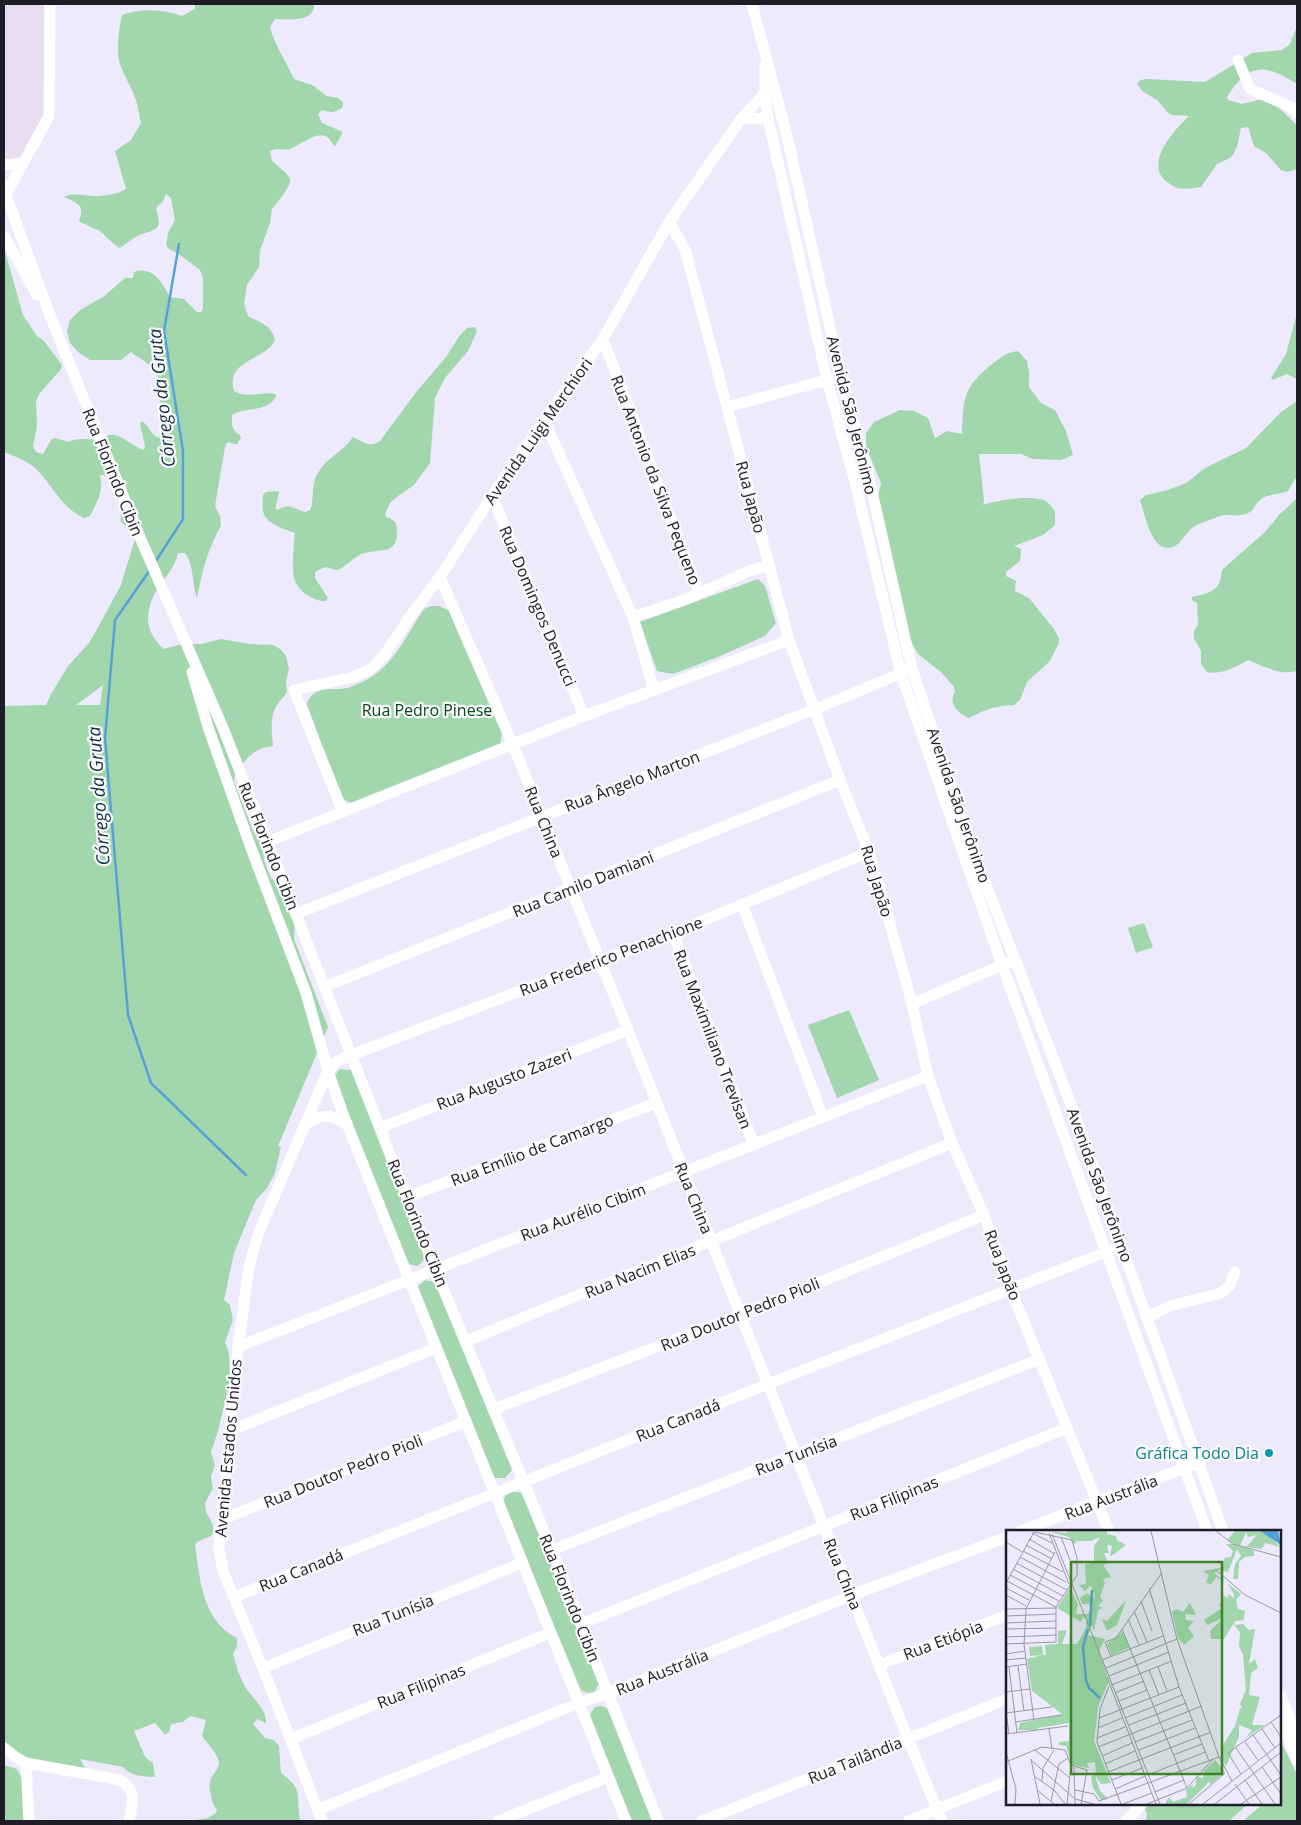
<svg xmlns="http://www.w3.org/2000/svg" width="1301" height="1825" font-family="'Open Sans',sans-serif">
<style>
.education{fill:#eaddf1}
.green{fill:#a2d7ae;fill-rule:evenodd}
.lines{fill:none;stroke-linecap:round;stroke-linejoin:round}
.stream{stroke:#55a2d7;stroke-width:2.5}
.minor{stroke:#fff;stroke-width:11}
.culture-dot{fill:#0f9aa8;stroke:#fafafa;stroke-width:2}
.labels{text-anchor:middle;stroke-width:4.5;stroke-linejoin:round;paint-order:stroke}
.street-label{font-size:16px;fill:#1e1c27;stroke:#fafafa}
.park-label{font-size:16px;fill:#0a4420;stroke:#fafafa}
.culture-label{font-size:16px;fill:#0d838f;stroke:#fafafa;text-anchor:end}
.water-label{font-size:18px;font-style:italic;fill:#0e3046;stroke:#fafafa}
.inset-river{fill:none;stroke:#55a2d7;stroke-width:2.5}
.inset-road{fill:none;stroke:#9a98a7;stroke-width:1}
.view{fill:#3e8327;fill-opacity:0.15;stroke:#3e8327;stroke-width:2.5}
.inset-edge{fill:none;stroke:#1e1c27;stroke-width:2.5}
</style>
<rect width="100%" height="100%" fill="#edeafd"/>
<polygon class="education" points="4,4 44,4 44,115 22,155 19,158 4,161"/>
<g class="green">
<path d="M195,4H314C315,23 288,19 275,19L270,27C275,46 286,61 294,79L312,85L327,96L338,98L343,102V107C335,113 331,113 322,110L318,114L322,123L343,132L335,146C332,144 331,140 327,137C317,130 299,146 290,149C283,151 276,147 270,151L272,161L286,173L290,179V183L284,194L272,209L270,223L260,251L259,267L247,285L244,304L248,316C259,322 273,326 275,340C266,361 225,359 234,391C248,399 262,391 276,394V397C266,413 244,407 232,415C232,424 231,430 240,435L241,438L237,444H235L228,442L225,447L215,506L220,516L221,526C208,548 202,572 197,598C192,584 194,564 185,553H178C175,570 160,581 153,597C144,618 147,634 164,649L182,644H202L221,639L249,644L273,645L280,649L286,656L289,669L286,681L287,692C284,697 280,700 277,705C269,718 272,732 273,746C269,747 264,747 260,749C250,754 235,769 234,781L254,833L263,844L264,860L271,878L280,885L295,924L294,939L328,1027L278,1146L281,1147L275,1173L267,1188L256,1200L234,1253L224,1300L230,1305L233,1320L225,1342L229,1354L230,1380L218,1431L211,1452L215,1465L211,1477L213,1488L205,1503L206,1512L213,1525V1532L211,1536L197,1542L195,1545C200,1579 202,1621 237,1638V1646L233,1654C236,1665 239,1675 244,1685C251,1697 267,1709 266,1723L257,1719L253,1724L265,1738L274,1740L279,1746L281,1773C286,1777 293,1782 296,1788C299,1795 298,1812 300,1821H190L208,1818L216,1813L217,1810C213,1805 212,1801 211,1795C204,1775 223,1771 218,1759C215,1751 207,1743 202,1736L206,1720L190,1716L183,1722L171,1724L169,1732L165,1735L155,1723L134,1731L145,1757L153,1763L155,1777C143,1776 132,1777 123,1767L80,1759L85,1768L31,1763L4,1745V706L46,705L51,694L68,666L89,643L96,631L121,585L136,536L133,521L125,525L121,522C120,515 122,510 123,503C124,490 113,474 100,475C104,491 97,502 90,516L84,518C60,506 55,489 38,471C29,461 16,457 4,452V248L23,315L37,336L44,341L62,365L61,369L40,393L36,401L37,426L33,446L36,452L43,454L51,440L55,438L69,442C79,436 89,441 100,439C107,437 109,433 115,435C126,438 133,447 144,450L145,446L140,424L142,421C151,427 151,439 164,438L162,432L172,419V411C169,407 163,406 160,401C157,393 160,385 158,377C155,366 140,359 131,352L121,360H90L79,353L70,343L67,331L70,320L80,310L103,297L125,278H133L134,272C153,265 163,284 170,297L184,299L197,312H201L203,309V278L200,270L180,255L169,249L166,245L168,233L175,220L171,198L166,194L163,201L156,208C161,228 161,228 142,234C134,237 127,243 120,248L116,246L100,231L80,222L79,220C86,204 76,203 64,197C71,192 86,196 95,196C105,196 118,194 126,189L115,151L131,140L141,123C139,115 138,107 136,100C132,88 125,78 121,67C115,52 119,30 122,15C140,8 164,9 182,16L195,9ZM103,685L100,705H76Z"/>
<path d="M1297,26V84C1264,63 1249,63 1227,97L1228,100L1242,104L1262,99L1277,106L1297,125V169L1287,172L1281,170L1266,153L1254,146L1248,127L1241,128L1237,147L1234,153L1230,158L1217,164L1201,187C1194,188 1184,190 1177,188C1174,187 1172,185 1170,184C1141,167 1173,131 1189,116L1172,115L1168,113L1157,100L1142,91L1137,84L1140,80L1148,79L1205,82L1252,53L1282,50L1290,44Z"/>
<polygon points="1297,313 1297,379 1287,374 1273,380 1271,378 1286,354"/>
<path d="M475,327L477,331L468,351L445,378L435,398L430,463L414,485L398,496L390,503L385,514L387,518H390L396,523C402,561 377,545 358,556C351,560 346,566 338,570L325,567L315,572V578L328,598L326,601C315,602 299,592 295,581C291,571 294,544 295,533C285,529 265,524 263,511C262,506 263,500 263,495L266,492L279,491C279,498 275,503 276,510L288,506L305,512L310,510C315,501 310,486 318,473C326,458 344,451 353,437C363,442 370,448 380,441L417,391L446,357L460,335L467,328Z"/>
<path d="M1018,351L1027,361L1029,372V387L1041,403L1055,410L1066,431L1073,455L1061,460L1033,459L1021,454H979L984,500L983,505C997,500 1034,494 1047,502C1050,504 1053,509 1055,511V525L1043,535L1014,546L1021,549L1020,561L1006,572V576L1016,581L1015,591L1029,598L1054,629L1059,638V643L1050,661L1027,682L1020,700L1014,705C995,706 986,709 969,718C959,714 947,703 955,692L954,687L942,673L918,654L906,633L878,497L881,483L866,447V433L874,422L900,410L914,411L928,418L935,438L947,431L962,434C963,401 963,387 991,365C1003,356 1002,354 1018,351Z"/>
<path d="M1297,401V479H1295L1288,491C1279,495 1267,493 1259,501C1253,506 1256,510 1246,514C1239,516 1231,515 1224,515C1220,516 1198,524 1195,526C1184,532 1179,553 1163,547C1150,542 1144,512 1140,500L1146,495L1168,490L1186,483L1205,468L1246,448L1281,412Z"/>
<path d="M1297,498V671C1280,676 1264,666 1248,660C1236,667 1222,675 1207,672L1201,664V651L1194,638V631L1198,624L1197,603L1192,600V597C1202,595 1217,592 1220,581C1222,576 1220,574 1223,569L1265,532L1279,515Z"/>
<polygon points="758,579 765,586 776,623 765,636 718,657 673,674 657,671 640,622"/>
<path d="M431,606H439L452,612L502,734L500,744L354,803C346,802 342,799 339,792L307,704C313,685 331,691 347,688C353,686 362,682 368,679C394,665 408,632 424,609Z"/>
<polygon points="1144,923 1153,947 1136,953 1128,928"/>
<polygon points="849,1010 879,1080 837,1098 808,1025"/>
<polygon points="340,1069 351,1070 426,1258 418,1266 408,1264 333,1077"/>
<polygon points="425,1280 435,1282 512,1470 505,1478 494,1478 417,1287"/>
<polygon points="511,1492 518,1492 522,1494 599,1684 594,1692 587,1693 581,1690 503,1504 505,1496"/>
<polygon points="601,1706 607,1708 652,1821 632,1821 590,1715 595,1707"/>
<polygon points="1280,1740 1297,1774 1297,1821 1243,1821 1263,1804 1280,1804"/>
<polygon points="4,1765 17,1769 22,1778 24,1821 4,1821"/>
<polygon points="1142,1804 1248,1804 1229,1821 1146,1821 1147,1813"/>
</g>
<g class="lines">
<g class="stream">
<polyline points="154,564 183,519 183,451 164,331 179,244"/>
<polyline points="150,570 115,620 105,738 128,1015 151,1083 246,1175"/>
</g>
<g class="minor">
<polyline points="752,4 787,136 841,376 869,478 912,669 970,843 1072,1107 1223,1531"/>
<polyline points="1238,60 1250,89 1291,107 1297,113"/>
<polyline points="765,65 765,93 768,118 827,380 855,482 901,674 995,945 1207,1531"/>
<polyline points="741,119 768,118"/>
<polyline points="4,165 22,163"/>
<polyline points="4,184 6,195 51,318 142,542 223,728 435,1269 552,1550 658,1821"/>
<polyline points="5,196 49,116 50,4"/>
<polyline points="669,222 685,249 789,640 840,780 869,852 886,909 912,1004 928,1076 952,1143 984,1215 1011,1290 1109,1531"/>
<polyline points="4,236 37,295"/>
<polyline points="603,339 699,593"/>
<polyline points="727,407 834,378"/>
<polyline points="544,420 633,617 654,690"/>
<polyline points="492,496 584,716"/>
<polyline points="440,577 513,745 628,1030 908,1739 942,1821"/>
<polyline points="633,617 684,600 749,571 769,565"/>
<polyline points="192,672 209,730 251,848 306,993 328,1071 343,1114 626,1821"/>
<polyline points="343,812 294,690 353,677 369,670 383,657 411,615 440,577 492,496 544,420 603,339 669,222 741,119 765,93 768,96"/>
<polyline points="267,842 584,716 789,640"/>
<polyline points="742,904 823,1117"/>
<polyline points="296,914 815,709 907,671"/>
<polyline points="673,933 754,1145"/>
<polyline points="324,987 840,780"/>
<polyline points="912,1004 1009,962"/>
<path d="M304,1126C320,1114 330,1113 346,1124"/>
<polyline points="380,1128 628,1030"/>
<polyline points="407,1197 656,1103"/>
<polyline points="1148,1317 1170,1306 1221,1293 1230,1285 1235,1272"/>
<polyline points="466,1341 952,1143"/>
<polyline points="238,1347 928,1076"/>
<polyline points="494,1409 740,1315 984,1215"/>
<polyline points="229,1431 436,1348"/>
<polyline points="221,1520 466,1421"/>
<polyline points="1021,1531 1200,1462"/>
<polyline points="552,1550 1040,1359"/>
<polyline points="234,1597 768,1384 1111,1250"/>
<polyline points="581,1624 1067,1428"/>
<polyline points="879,1665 1007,1615"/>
<polyline points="263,1668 522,1563"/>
<polyline points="1280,1694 1297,1737"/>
<polyline points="1280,1719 1297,1759"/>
<polyline points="291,1739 550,1633"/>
<path d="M4,1748L17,1758L26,1763L120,1780C137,1790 132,1804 129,1821"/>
<polyline points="26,1763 29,1821"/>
<polyline points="317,1810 579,1703 609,1693 852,1595 1007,1537"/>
<polyline points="322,1821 263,1668 223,1571 219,1548 238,1347 249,1267 258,1234 328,1071 336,1062 351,1055 673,933 869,852"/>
<polyline points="498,1821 608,1777"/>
<polyline points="702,1821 1007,1699"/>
<polyline points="908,1821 1007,1781"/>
<polyline points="1126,1821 1142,1804"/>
</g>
</g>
<circle class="culture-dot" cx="1269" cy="1453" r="5"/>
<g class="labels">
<g class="street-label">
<text transform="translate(852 415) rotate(76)" y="6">Avenida São Jerônimo</text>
<text transform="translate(538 431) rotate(-55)" y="6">Avenida Luigi Merchiori</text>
<text transform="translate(113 472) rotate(68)" y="6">Rua Florindo Cibin</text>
<text transform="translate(656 480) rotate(69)" y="6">Rua Antonio da Silva Pequeno</text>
<text transform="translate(751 497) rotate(75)" y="6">Rua Japão</text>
<text transform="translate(538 606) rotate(67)" y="6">Rua Domingos Denucci</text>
<text transform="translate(632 781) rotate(-21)" y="6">Rua Ângelo Marton</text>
<text transform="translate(959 805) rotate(71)" y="6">Avenida São Jerônimo</text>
<text transform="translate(544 822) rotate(68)" y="6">Rua China</text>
<text transform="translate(269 846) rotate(68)" y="6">Rua Florindo Cibin</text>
<text transform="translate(877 881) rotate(73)" y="6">Rua Japão</text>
<text transform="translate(583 884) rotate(-22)" y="6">Rua Camilo Damiani</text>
<text transform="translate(611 956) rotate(-21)" y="6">Rua Frederico Penachione</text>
<text transform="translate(713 1039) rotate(69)" y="6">Rua Maximiliano Trevisan</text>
<text transform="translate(504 1079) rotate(-21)" y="6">Rua Augusto Zazeri</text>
<text transform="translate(532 1150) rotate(-21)" y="6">Rua Emílio de Camargo</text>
<text transform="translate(1100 1185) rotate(70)" y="6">Avenida São Jerônimo</text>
<text transform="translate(694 1198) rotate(68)" y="6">Rua China</text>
<text transform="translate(583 1212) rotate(-21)" y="6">Rua Aurélio Cibim</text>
<text transform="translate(418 1223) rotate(68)" y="6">Rua Florindo Cibin</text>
<text transform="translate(1003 1265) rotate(69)" y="6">Rua Japão</text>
<text transform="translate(640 1271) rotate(-22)" y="6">Rua Nacim Elias</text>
<text transform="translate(740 1314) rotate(-22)" y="6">Rua Doutor Pedro Pioli</text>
<text transform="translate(678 1420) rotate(-22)" y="6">Rua Canadá</text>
<text transform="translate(228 1448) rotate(-85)" y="6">Avenida Estados Unidos</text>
<text transform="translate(796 1455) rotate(-21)" y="6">Rua Tunísia</text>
<text transform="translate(343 1471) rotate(-22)" y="6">Rua Doutor Pedro Pioli</text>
<text transform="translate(1111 1497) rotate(-21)" y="6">Rua Austrália</text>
<text transform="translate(894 1498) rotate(-22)" y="6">Rua Filipinas</text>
<text transform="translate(301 1570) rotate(-22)" y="6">Rua Canadá</text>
<text transform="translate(843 1574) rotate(68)" y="6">Rua China</text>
<text transform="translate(570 1598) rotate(68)" y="6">Rua Florindo Cibin</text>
<text transform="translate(393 1615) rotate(-22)" y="6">Rua Tunísia</text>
<text transform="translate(943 1640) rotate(-21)" y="6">Rua Etiópia</text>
<text transform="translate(662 1672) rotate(-22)" y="6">Rua Austrália</text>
<text transform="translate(421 1686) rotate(-22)" y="6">Rua Filipinas</text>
<text transform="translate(855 1760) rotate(-22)" y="6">Rua Tailândia</text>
</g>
<g class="park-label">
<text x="427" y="716">Rua Pedro Pinese</text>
</g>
<g class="culture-label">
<text x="1259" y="1459">Gráfica Todo Dia</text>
</g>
<g class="water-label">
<text transform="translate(162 398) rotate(-96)" y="6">Córrego da Gruta</text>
<text transform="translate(99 796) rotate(-94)" y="6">Córrego da Gruta</text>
</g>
</g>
<g transform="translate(1006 1530)">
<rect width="275" height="275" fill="#edeafd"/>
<path d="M41,1L60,3L62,1H101V4L110,6L111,10L120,15L104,27L106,16L101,15L103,23H98L102,33L97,35L105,47L97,49L99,53L94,67L97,71L92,76L97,78L92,80L88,101L86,96L82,105L99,109L93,121L103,151L92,177L88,211L105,253L95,254L90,247V249L94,261L102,269L95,270L87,258L85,247L90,242L89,232L81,233L83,238L66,235L60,216L53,215V212L63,211V193L32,198V200H12L14,193L56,184L26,161L21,129L36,125L24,126L23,117L36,116L37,125H40L39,115L52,114V101L61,100L56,114H71L80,98V89L77,87L75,92L51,78L64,58L72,74L70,84H82L85,80L83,74H76L74,68L81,63L89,68L85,55L79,61L73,55L80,54L79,34L88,33V16L94,7L85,11H71L68,15L63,7ZM229,1H257L275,17L259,13L256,19L240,17L251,5L242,7L240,2L234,16L248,21V26L239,27L233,32L232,49H227L229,34L235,26L231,19L222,42L212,40L208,43L235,64L230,70L232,79L239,81L238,90L229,91L228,95L237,94L243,100L249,99L243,134L249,129L252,138L245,143L243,165L254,167L246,195H259L240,208L246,200L233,195V207L220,236L215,229L217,215L229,196L234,178H236L234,174L240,160L237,125L233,116L234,102L227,94L218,109H205L204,101L217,88L201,95L198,90L216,78L213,76L218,66L222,68V64L228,68V64L221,53L210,47L205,54L200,53L203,45L197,41L214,38L219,28L225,27L227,21L220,14H229L221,10ZM120,70L111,95L101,101L96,89L101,91ZM184,73L190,85L179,84L180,90L188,91L182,98L188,106L178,115L172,108L166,82L170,79L177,82ZM116,102L124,117L106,125L101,114ZM209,230L219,242L205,254L203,252L181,274H159L163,267L167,272L181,267L180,260L187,254L186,258L189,256L191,246L197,248L198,241Z" fill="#a2d7ae"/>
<path d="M254,1H272L275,15Z" fill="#55a2d7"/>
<path class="inset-river" d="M84,96L86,60M82,99L77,117L80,150L83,158L94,168"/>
<path class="inset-road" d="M145,1L171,109L213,227L226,251M210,1L227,14L275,27M26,3L46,13M43,3L63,54M46,4L154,274M55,7L64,30M23,9L49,24M0,12L16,22M20,15L46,29M17,21L57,42M14,27L60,52M10,33L61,60M7,39L57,66M209,39L239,65L275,83M4,45L53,71M1,51L50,77M0,53L28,2L66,10L71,28V45L50,77V112L0,114M0,58L23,70M143,58L173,157L203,231M0,65L20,76M135,71L146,101M0,79L50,78M128,81L141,112M0,86L50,84M122,89L133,115M0,93L50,91M0,99L50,98M116,99L181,258M0,107L51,105M0,124L19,121M105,126L99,112L110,108L155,44M0,130L20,128M96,130L157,106M12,136L18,181M0,137L21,134M3,137L11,203M152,137L161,161M100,138L171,109M143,140L153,165M103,146L163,122M101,147L150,274M105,155L166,131M103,156L94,179L91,212L115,274M0,162L24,159M109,163L138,151M113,171L141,160M0,182L3,204M0,183L46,177M93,188L173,157M119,188L176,165M28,190L18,114L20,79L49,22M10,192L55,185M265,192L275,207M123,195L180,173M92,198L116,188M43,199L46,219M256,199L269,218M0,204L62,196M247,205L275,245M91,208L119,197M129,212L186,190M239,212L252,230M92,217L196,176M230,218L269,274M29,220L64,248M133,220L189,198M0,222L10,259L9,274M167,225L196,214M96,226L126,213M25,229L34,274M25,230L69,269L88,274M0,232L36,217L59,220L65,235L61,274M99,234L129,221M65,235L81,240L75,274M68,237L69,274M256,237L275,264M102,242L205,202M235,244L222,223L275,185M142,245L199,222M28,246L48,260L59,274M106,250L136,238M239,250L256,274M36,251L37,238L48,220M229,254L243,274M109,259L139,246M31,260L48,274M69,260L88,264L93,271M149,262L178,250M45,271L53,234L62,228M93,271L213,227M117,274L146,263M141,274L181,258L207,229M183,274L219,243M197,274L275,213M209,274L275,222M235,274L275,247"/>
<path class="view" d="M65,32H216V244H65Z"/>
<rect width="275" height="275" class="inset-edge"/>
</g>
<rect width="1301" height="1825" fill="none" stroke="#1e1c27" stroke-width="10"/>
</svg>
